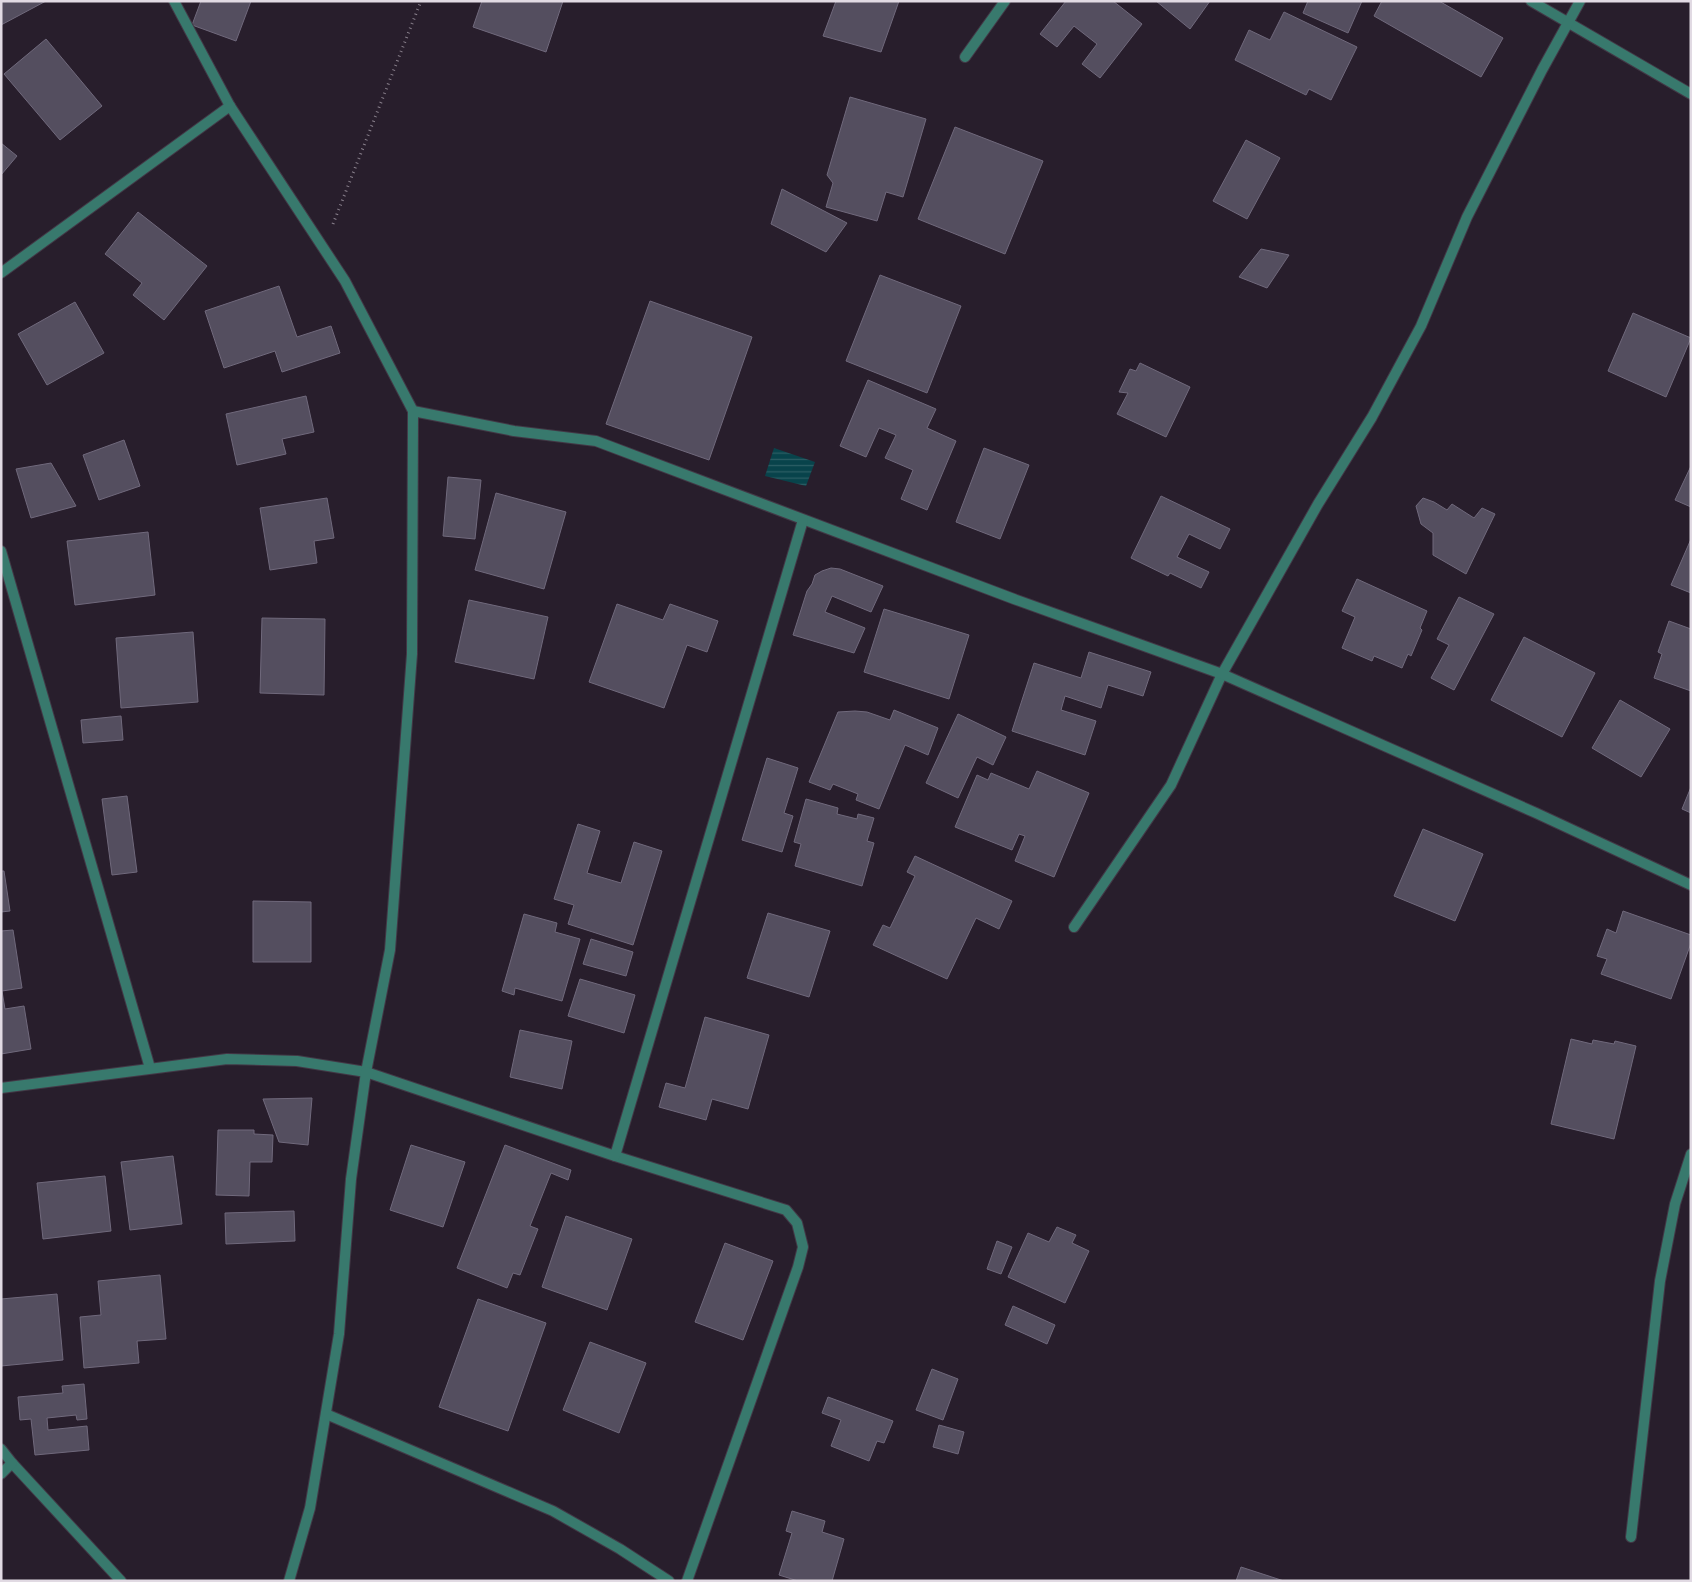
<svg xmlns="http://www.w3.org/2000/svg" width="1692" height="1582" font-family="'PT Serif',serif">
<style>
.water{fill:url(#water-rules)}
.building{fill:#544e5f;stroke:#70697c}
.lines{fill:none;stroke-linecap:round;stroke-linejoin:round}
.minor-casing{stroke:#423846;stroke-width:12}
.path{stroke:#887f8b;stroke-width:3;stroke-dasharray:1 4;stroke-linecap:butt}
.minor{stroke:#38796d;stroke-width:10}
</style>
<defs>
<pattern id="water-rules" width="6" height="5" patternUnits="userSpaceOnUse" patternTransform="scale(1.25)"><rect width="6" height="5" fill="#08434b"/><path d="M0 2.5h6" fill="none" stroke="#2c5e65"/></pattern>
</defs>
<rect width="100%" height="100%" fill="#281e2c"/>
<polygon class="water" points="774,448 815,462 806,486 765,476"/>
<g class="building">
<polygon points="1,1 46,1 1,25"/>
<polygon points="201,1 251,1 236,41 192,25"/>
<polygon points="482,1 563,1 546,52 473,27"/>
<polygon points="836,1 899,1 881,52 823,36"/>
<polygon points="1066,1 1113,1 1142,24 1100,78 1082,64 1097,44 1074,26 1057,47 1040,34"/>
<polygon points="1156,1 1210,1 1190,29"/>
<polygon points="1308,1 1362,1 1348,33 1303,13"/>
<polygon points="1382,1 1439,1 1503,38 1481,77 1374,16"/>
<polygon points="1284,12 1357,47 1331,100 1309,89 1306,95 1235,60 1249,30 1270,40"/>
<polygon points="46,39 102,106 60,140 4,74"/>
<polygon points="850,97 926,119 903,197 886,192 877,221 826,207 833,183 827,175"/>
<polygon points="955,127 1043,161 1005,254 918,219"/>
<polygon points="1246,140 1280,158 1247,219 1213,201"/>
<polygon points="1,143 17,156 1,175"/>
<polygon points="782,189 847,223 826,252 771,224"/>
<polygon points="138,212 207,266 164,320 133,295 142,283 105,254"/>
<polygon points="1261,249 1289,255 1267,288 1239,277"/>
<polygon points="880,275 961,306 927,393 846,361"/>
<polygon points="279,286 297,337 331,326 340,353 282,372 275,351 224,368 205,311"/>
<polygon points="650,301 752,337 709,460 606,424"/>
<polygon points="75,302 104,353 47,385 18,334"/>
<polygon points="1633,313 1691,338 1666,397 1608,371"/>
<polygon points="1140,363 1190,387 1166,437 1117,414 1128,393 1119,392 1130,369 1136,371"/>
<polygon points="868,380 936,409 927,428 956,441 927,510 901,499 913,470 885,458 896,435 879,428 866,457 840,446"/>
<polygon points="306,396 314,432 282,439 286,454 237,465 226,414"/>
<polygon points="124,440 140,486 99,500 83,455"/>
<polygon points="984,448 1029,465 1000,539 956,522"/>
<polygon points="51,463 76,506 31,518 16,469"/>
<polygon points="1691,466 1691,507 1675,500"/>
<polygon points="448,477 481,480 475,539 443,536"/>
<polygon points="496,493 566,512 544,589 475,570"/>
<polygon points="1161,496 1230,529 1220,549 1189,534 1177,557 1209,572 1201,588 1170,573 1168,576 1131,558"/>
<polygon points="327,498 334,538 314,541 317,563 270,570 260,508"/>
<polygon points="1423,498 1434,502 1447,510 1452,504 1474,518 1482,508 1495,514 1466,574 1433,555 1433,533 1421,524 1416,506"/>
<polygon points="148,532 155,595 75,605 67,541"/>
<polygon points="1691,539 1691,593 1671,585"/>
<polygon points="831,568 840,569 883,586 871,612 832,596 825,612 865,628 854,653 793,635 807,591 812,584 815,575 822,571"/>
<polygon points="1357,579 1427,611 1420,628 1422,630 1411,656 1408,654 1402,668 1374,656 1372,661 1342,648 1355,617 1342,611"/>
<polygon points="1459,597 1494,614 1454,690 1431,678 1449,645 1437,639"/>
<polygon points="469,600 548,617 534,679 455,662"/>
<polygon points="617,604 663,620 670,604 718,621 707,652 687,645 664,708 589,682"/>
<polygon points="884,609 969,635 949,699 864,672"/>
<polygon points="262,618 325,619 324,695 260,693"/>
<polygon points="1669,621 1691,629 1691,691 1654,678 1662,654 1658,652"/>
<polygon points="193,632 198,702 121,708 116,638"/>
<polygon points="1524,637 1595,673 1562,737 1491,700"/>
<polygon points="1089,652 1151,672 1143,696 1108,685 1101,708 1065,696 1061,710 1096,721 1085,755 1012,731 1034,663 1081,678"/>
<polygon points="1620,700 1670,729 1641,777 1592,748"/>
<polygon points="894,710 938,728 928,755 905,745 879,809 856,800 858,794 833,784 830,790 809,782 838,712 855,711 867,712 890,720"/>
<polygon points="958,714 1006,737 993,765 977,757 958,798 926,783"/>
<polygon points="121,716 123,740 83,743 81,720"/>
<polygon points="767,758 798,768 784,813 793,816 782,852 742,840"/>
<polygon points="1037,771 1089,793 1054,877 1015,861 1025,836 1019,834 1012,850 955,827 977,775 988,780 991,773 1029,789"/>
<polygon points="1691,787 1691,813 1682,809"/>
<polygon points="127,796 137,872 112,875 102,799"/>
<polygon points="806,799 838,808 837,814 857,819 858,814 874,818 867,841 874,843 862,886 795,866 801,844 794,842"/>
<polygon points="578,824 600,831 587,873 621,883 634,842 662,851 633,945 568,924 574,905 554,899"/>
<polygon points="1423,829 1483,854 1455,921 1394,896"/>
<polygon points="915,856 1012,901 999,929 976,918 947,979 873,945 883,925 890,928 915,876 907,872"/>
<polygon points="1,871 4,871 10,911 1,912"/>
<polygon points="253,901 311,902 311,962 253,962"/>
<polygon points="1623,911 1691,935 1691,943 1671,999 1601,974 1607,959 1597,956 1607,929 1616,933"/>
<polygon points="768,913 830,931 809,997 747,978"/>
<polygon points="524,914 557,923 555,932 580,939 562,1001 515,988 514,995 502,991"/>
<polygon points="13,930 22,988 2,991 5,1009 24,1006 31,1049 1,1054 1,931"/>
<polygon points="591,939 633,952 626,976 583,964"/>
<polygon points="580,979 635,995 624,1033 568,1016"/>
<polygon points="705,1017 769,1035 748,1109 712,1099 706,1120 659,1107 666,1083 685,1088"/>
<polygon points="520,1030 572,1041 562,1089 510,1077"/>
<polygon points="1571,1039 1592,1044 1593,1040 1614,1044 1615,1041 1636,1046 1614,1139 1551,1124"/>
<polygon points="312,1098 308,1145 279,1142 263,1099"/>
<polygon points="218,1130 254,1130 254,1134 273,1135 272,1162 250,1162 249,1196 216,1195"/>
<polygon points="411,1145 465,1162 443,1227 390,1210"/>
<polygon points="505,1145 571,1170 568,1180 551,1173 530,1226 538,1229 520,1275 513,1273 507,1288 457,1268"/>
<polygon points="173,1156 182,1224 130,1230 121,1162"/>
<polygon points="105,1176 111,1231 43,1239 37,1183"/>
<polygon points="294,1211 295,1241 226,1244 225,1213"/>
<polygon points="566,1216 632,1239 607,1310 542,1287"/>
<polygon points="1057,1227 1076,1235 1072,1243 1089,1251 1065,1303 1008,1277 1028,1233 1049,1242"/>
<polygon points="997,1241 1012,1247 1001,1274 987,1269"/>
<polygon points="725,1243 773,1261 743,1340 695,1322"/>
<polygon points="160,1275 166,1339 137,1341 139,1363 84,1368 80,1317 101,1315 98,1281"/>
<polygon points="57,1294 63,1360 1,1366 1,1299"/>
<polygon points="478,1299 546,1323 508,1431 439,1407"/>
<polygon points="1013,1306 1055,1325 1047,1344 1005,1325"/>
<polygon points="590,1342 646,1363 619,1433 563,1410"/>
<polygon points="932,1369 958,1379 943,1420 916,1410"/>
<polygon points="84,1384 87,1419 77,1420 76,1415 47,1418 48,1430 87,1426 89,1450 35,1455 31,1419 20,1420 18,1397 63,1393 62,1386"/>
<polygon points="828,1397 893,1421 884,1443 877,1441 869,1461 831,1446 841,1420 822,1413"/>
<polygon points="939,1425 964,1432 958,1454 933,1447"/>
<polygon points="792,1511 825,1521 822,1532 844,1539 832,1581 798,1581 779,1575 792,1533 786,1531"/>
<polygon points="1241,1567 1284,1581 1236,1581"/>
</g>
<g class="lines">
<defs>
<g id="minor">
<polyline points="174,1 230,106 345,281 413,411"/>
<polyline points="1531,1 1691,94"/>
<polyline points="965,57 1005,1"/>
<polyline points="1,273 230,106"/>
<polyline points="1,551 150,1068"/>
<polyline points="1074,927 1171,785 1222,674 1318,504 1372,417 1421,326 1467,217 1542,70 1580,1"/>
<polyline points="1,1088 227,1059 297,1061 366,1072 390,950 412,654 413,411 514,431 596,441 1014,599 1222,674 1536,813 1691,885"/>
<polyline points="615,1156 786,1210 797,1223 803,1247 798,1267 687,1581"/>
<polyline points="326,1414 553,1511 620,1549 669,1581"/>
<polyline points="1,1449 12,1463 121,1581"/>
<polyline points="1,1474 12,1463"/>
<polyline points="1631,1537 1660,1281 1675,1204 1691,1154"/>
<polyline points="289,1581 310,1508 339,1334 351,1179 366,1072 615,1156 803,520"/>
</g>
</defs>
<use href="#minor" class="minor-casing"/>
<polyline class="path" points="333,224 421,1"/>
<use href="#minor" class="minor"/>
</g>
<rect width="1692" height="1582" fill="none" stroke="#e1dae3" stroke-width="5"/>
</svg>
